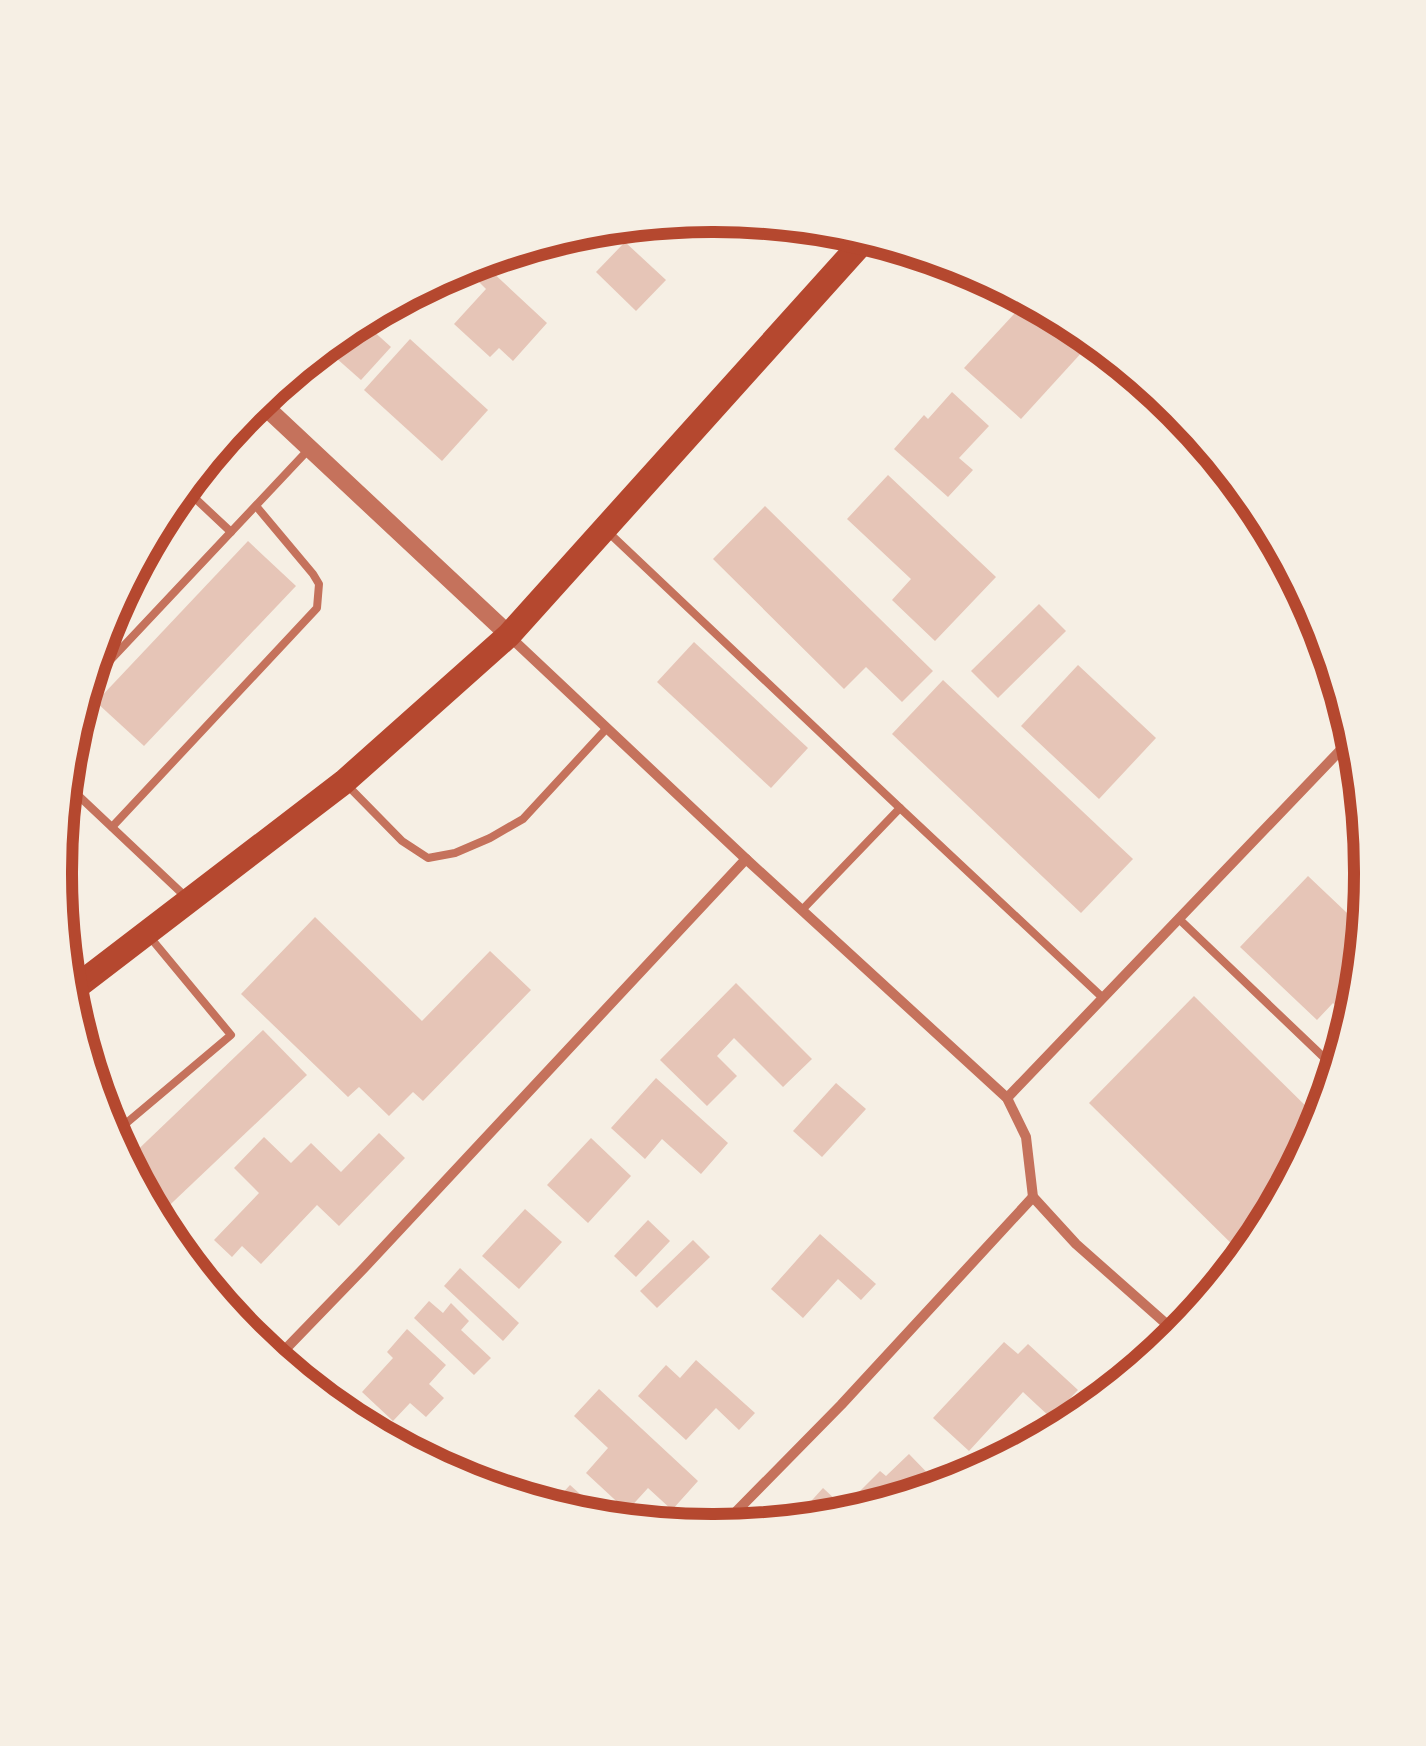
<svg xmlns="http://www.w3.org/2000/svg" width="1426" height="1746" font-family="Bitter,serif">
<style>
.building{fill:#e6c5b7}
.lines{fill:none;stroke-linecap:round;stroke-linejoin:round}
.service{stroke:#c5725c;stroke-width:8}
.minor{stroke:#c5725c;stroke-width:10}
.tertiary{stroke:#c5725c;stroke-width:18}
.primary{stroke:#b5482f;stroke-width:25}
.rim{fill:none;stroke:#b5482f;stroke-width:12}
</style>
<rect width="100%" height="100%" fill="#f6efe4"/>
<g class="building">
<polygon points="655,221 633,242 616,225"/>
<polygon points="625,242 666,280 636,311 596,272"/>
<polygon points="489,269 547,323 513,361 499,348 490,357 454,324 486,289 478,281"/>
<polygon points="1028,299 1079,326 1094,339 1021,419 964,368"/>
<polygon points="360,319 391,347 361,380 327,350 349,325"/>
<polygon points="410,339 488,410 442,461 364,390"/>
<polygon points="952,392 989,426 959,458 973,470 948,497 894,449 924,415 928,419"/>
<polygon points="888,475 996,577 935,641 892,600 911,579 847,519"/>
<polygon points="765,506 933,671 902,702 866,667 844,689 713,559"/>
<polygon points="248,541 296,586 144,746 96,702"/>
<polygon points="1039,604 1066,631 998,698 971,671"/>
<polygon points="694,642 808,748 771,788 657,682"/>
<polygon points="1078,665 1156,738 1099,799 1021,726"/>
<polygon points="943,680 1133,859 1081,913 892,734"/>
<polygon points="1308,876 1365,930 1358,1002 1352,1022 1333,1003 1317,1020 1240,947"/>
<polygon points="315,917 422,1021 490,951 531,990 423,1101 413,1092 389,1116 359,1087 348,1097 241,994"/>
<polygon points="736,983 812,1059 783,1087 734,1038 717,1056 737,1076 707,1106 660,1060"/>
<polygon points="1194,996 1322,1122 1260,1239 1245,1257 1089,1103"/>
<polygon points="263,1030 307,1075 155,1219 125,1162"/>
<polygon points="656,1078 728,1143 701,1174 662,1139 645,1159 611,1128"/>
<polygon points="836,1083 866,1109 822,1157 793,1131"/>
<polygon points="379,1133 405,1158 339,1226 317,1205 261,1264 242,1246 232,1257 214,1240 259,1193 234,1168 264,1137 291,1163 311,1143 341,1172"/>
<polygon points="591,1138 631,1176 588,1223 547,1185"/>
<polygon points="525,1209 562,1242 519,1289 482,1256"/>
<polygon points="648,1220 670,1241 636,1277 614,1256"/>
<polygon points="820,1234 876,1284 861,1300 838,1279 803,1318 771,1289"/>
<polygon points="693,1240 710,1257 657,1308 640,1291"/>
<polygon points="460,1268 519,1323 503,1341 444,1286"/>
<polygon points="429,1301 443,1313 451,1303 469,1321 461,1330 491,1358 474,1375 414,1318"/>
<polygon points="407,1329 446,1365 429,1384 444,1398 426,1417 410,1403 393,1421 362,1392 393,1358 387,1352"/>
<polygon points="1004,1342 1018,1354 1028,1344 1078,1390 1051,1418 1023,1392 969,1451 933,1418"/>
<polygon points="696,1360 755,1413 739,1430 716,1408 686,1440 638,1396 666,1365 680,1378"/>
<polygon points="599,1389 698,1481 672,1510 648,1488 627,1511 586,1473 608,1448 574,1416"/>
<polygon points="347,1393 372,1417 362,1428 333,1408"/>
<polygon points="909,1454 942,1488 874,1508 859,1492 880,1471 886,1476"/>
<polygon points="570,1485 610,1521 584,1518 549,1508"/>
<polygon points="823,1488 852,1515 817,1521 804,1509"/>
</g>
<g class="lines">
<g class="service">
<polyline points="183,487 231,532"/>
<polyline points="607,531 900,808 802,910"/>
<polyline points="85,687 310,448"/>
<polyline points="64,782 188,899"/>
<polyline points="348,786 402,841 428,858 455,853 490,838 523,819 607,728"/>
<polyline points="900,808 1103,998"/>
<polyline points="112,827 317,608 319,584 313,574 256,506"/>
<polyline points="1179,919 1337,1070"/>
<polyline points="111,1136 231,1035 149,936"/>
</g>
<g class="minor">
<polyline points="509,636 746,859 1007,1098 1026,1137 1033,1197 1076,1244 1180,1336"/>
<polyline points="1007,1098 1355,735"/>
<polyline points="275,1360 364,1268 746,859"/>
<polyline points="718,1530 841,1405 1033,1197"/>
</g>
<polyline class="tertiary" points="258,400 509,635"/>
<polyline class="primary" points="67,994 344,782 509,635 868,236"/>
</g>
<path d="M0 0H1426V1746H0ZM712 232H714A640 640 0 0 1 1354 872V874A640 640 0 0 1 714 1514H712A640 640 0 0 1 72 874V872A640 640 0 0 1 712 232Z" fill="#f6efe4" fill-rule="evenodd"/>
<path class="rim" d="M712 232H714A640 640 0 0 1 1354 872V874A640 640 0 0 1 714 1514H712A640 640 0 0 1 72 874V872A640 640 0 0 1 712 232Z"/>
</svg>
